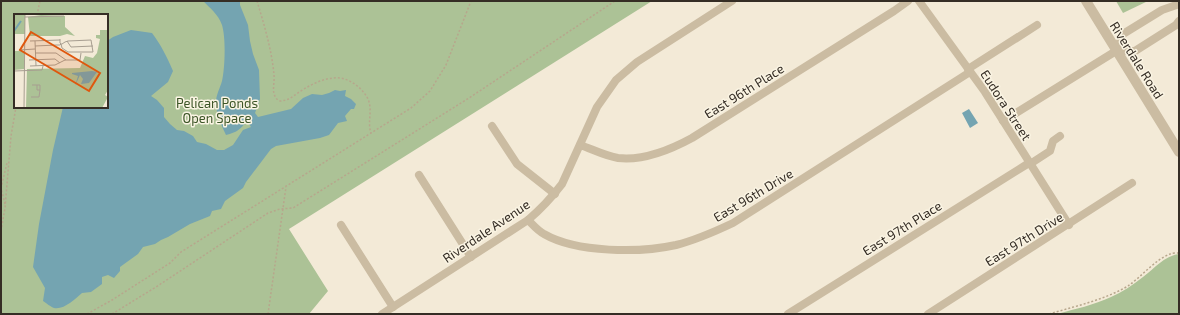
<svg xmlns="http://www.w3.org/2000/svg" width="1180" height="315" font-family="'Exo 2',sans-serif">
<style>
.green{fill:#acc296;fill-rule:evenodd}
.water{fill:#74a4b1}
.lines{fill:none;stroke-linecap:round;stroke-linejoin:round}
.path{stroke:#b7a68c;stroke-width:1.5;stroke-dasharray:2 2;stroke-linecap:butt}
.minor{stroke:#cbbca2;stroke-width:8}
.tertiary{stroke:#cbbca2;stroke-width:10}
.labels{text-anchor:middle;stroke-width:3;stroke-linejoin:round;paint-order:stroke}
.street-label{font-size:13px;fill:#352d25;stroke:#faf4e3}
.park-label{font-size:13px;fill:#3c5527;stroke:#faf4e3}
.inset-river{fill:none;stroke:#74a4b1;stroke-width:2}
.inset-road{fill:none;stroke:#a79e90;stroke-width:1}
.view{fill:#df570d;fill-opacity:0.15;stroke:#df570d;stroke-width:2}
.inset-edge{fill:none;stroke:#352d25;stroke-width:2}
</style>
<rect width="100%" height="100%" fill="#f3ead7"/>
<g class="green">
<path d="M1,1H652L289,229L328,291L309,314H1ZM15,15H107V107H15Z"/>
<polygon points="1116,1 1148,1 1123,13"/>
<path d="M1179,254V314H1057C1075,309 1094,305 1111,297C1122,292 1133,285 1143,277C1155,268 1164,256 1179,254Z"/>
</g>
<g class="water">
<path d="M203,1H240V5L248,25L250,41L253,54L259,70L260,99L255,113L258,117L291,109L303,98L312,94L322,95L329,93L335,90L340,91L346,90L345,96L351,99L356,104L354,109H351L345,116L347,121L338,123L329,135L320,138L276,146L271,149L246,182L243,188L225,201L221,209L212,211L210,216L190,224L168,237L161,240L155,244L143,247L138,254L120,267V271L114,278L108,275L102,277V284L91,292L82,293C75,299 64,310 54,308C51,307 46,303 43,301L45,288L33,267L39,224L53,150L63,107H107V41L113,37L131,30L152,33C161,45 167,57 173,71L168,82L151,96L157,100L164,108V117L170,124L177,130L184,131L193,136L197,142L206,144L217,150H224L233,145L243,130L251,127L247,121C240,130 237,132 226,135C221,124 216,114 216,102C216,95 220,88 222,81C225,68 226,38 222,25C218,14 210,8 203,1Z"/>
<polygon points="969,109 978,123 970,128 962,113"/>
</g>
<g class="lines">
<g class="path">
<path d="M257,1C264,24 272,51 274,75C275,85 270,94 279,101C290,101 295,94 304,89C312,84 323,79 333,78C347,76 362,87 368,99C373,111 367,122 371,133"/>
<polyline points="37,15 40,1"/>
<polyline points="1,178 1,184"/>
<polyline points="5,204 1,188 7,163"/>
<polyline points="1,231 5,208 11,136 16,107"/>
<polyline points="87,314 112,300 170,263 181,252 411,108 430,91 446,65 471,1"/>
<polyline points="112,314 156,287 268,213 280,209 293,208 469,98 615,1"/>
<polyline points="268,314 286,187"/>
<path d="M1049,314C1076,306 1104,300 1128,286C1141,277 1156,259 1170,254C1172,253 1176,253 1179,253"/>
</g>
<g class="minor">
<polyline points="919,1 985,92 1069,225"/>
<polyline points="1116,51 1123,34 1162,10 1179,4"/>
<polyline points="968,69 1037,25"/>
<polyline points="1003,121 1116,51 1135,51 1176,25 1179,21"/>
<polyline points="492,126 517,164 555,194"/>
<path d="M580,145C592,149 605,156 618,158C644,161 670,150 692,138L894,11L908,1"/>
<polyline points="1030,164 1050,151 1053,141 1060,136"/>
<polyline points="419,175 471,257"/>
<path d="M528,220C533,225 538,231 544,234C577,253 640,253 676,245C696,240 714,232 733,223L970,72"/>
<polyline points="341,225 393,307"/>
<path d="M382,314L528,220C541,209 552,197 562,184L597,107L616,80L637,62L732,1"/>
<polyline points="788,314 1029,163"/>
<polyline points="928,314 1132,183"/>
</g>
<polyline class="tertiary" points="1086,1 1179,152"/>
</g>
<g class="labels">
<g class="street-label">
<text transform="translate(1137 60) rotate(58)" y="5">Riverdale Road</text>
<text transform="translate(744 91) rotate(-32)" y="5">East 96th Place</text>
<text transform="translate(1006 105) rotate(57)" y="5">Eudora Street</text>
<text transform="translate(753 195) rotate(-31)" y="5">East 96th Drive</text>
<text transform="translate(902 228) rotate(-32)" y="5">East 97th Place</text>
<text transform="translate(486 231) rotate(-34)" y="5">Riverdale Avenue</text>
<text transform="translate(1024 239) rotate(-32)" y="5">East 97th Drive</text>
</g>
<g class="park-label">
<text x="217" y="108">Pelican Ponds<tspan x="217" dy="15">Open Space</tspan></text>
</g>
</g>
<g transform="translate(14 14)">
<rect width="94" height="94" fill="#f3ead7"/>
<path d="M0,0H11V20H0ZM27,1L51,2V13L61,22L53,20L46,22H16L14,3ZM86,16H94V76L91,81L94,83L88,94H12L13,55L66,54L71,42L79,44L83,39L86,25L82,24V21H86ZM0,37H10V55L0,56Z" fill="#acc296"/>
<path d="M78,57L83,58L75,69L67,70L69,65L66,61L61,72L64,62L58,60V59Z" fill="#74a4b1"/>
<path class="inset-river" d="M0,17L7,7"/>
<path class="inset-road" d="M11,3L50,2M16,27L46,26M21,27L22,52M53,27L57,33L79,32M21,32L43,31H46L47,30H48L51,28L54,27L77,26L79,38H54L48,34L47,30L46,29V25M5,36L21,35M21,39H42L52,46M15,46L41,45L46,49M16,52L41,51L51,46H66L67,39M0,57L28,56L29,52M18,71H26V76H23V71M17,83H25L26,76M10,94L11,0"/>
<path class="view" d="M17,18L86,59L75,77L6,36Z"/>
<rect width="94" height="94" class="inset-edge"/>
</g>
<rect width="1180" height="315" fill="none" stroke="#352d25" stroke-width="4"/>
</svg>
